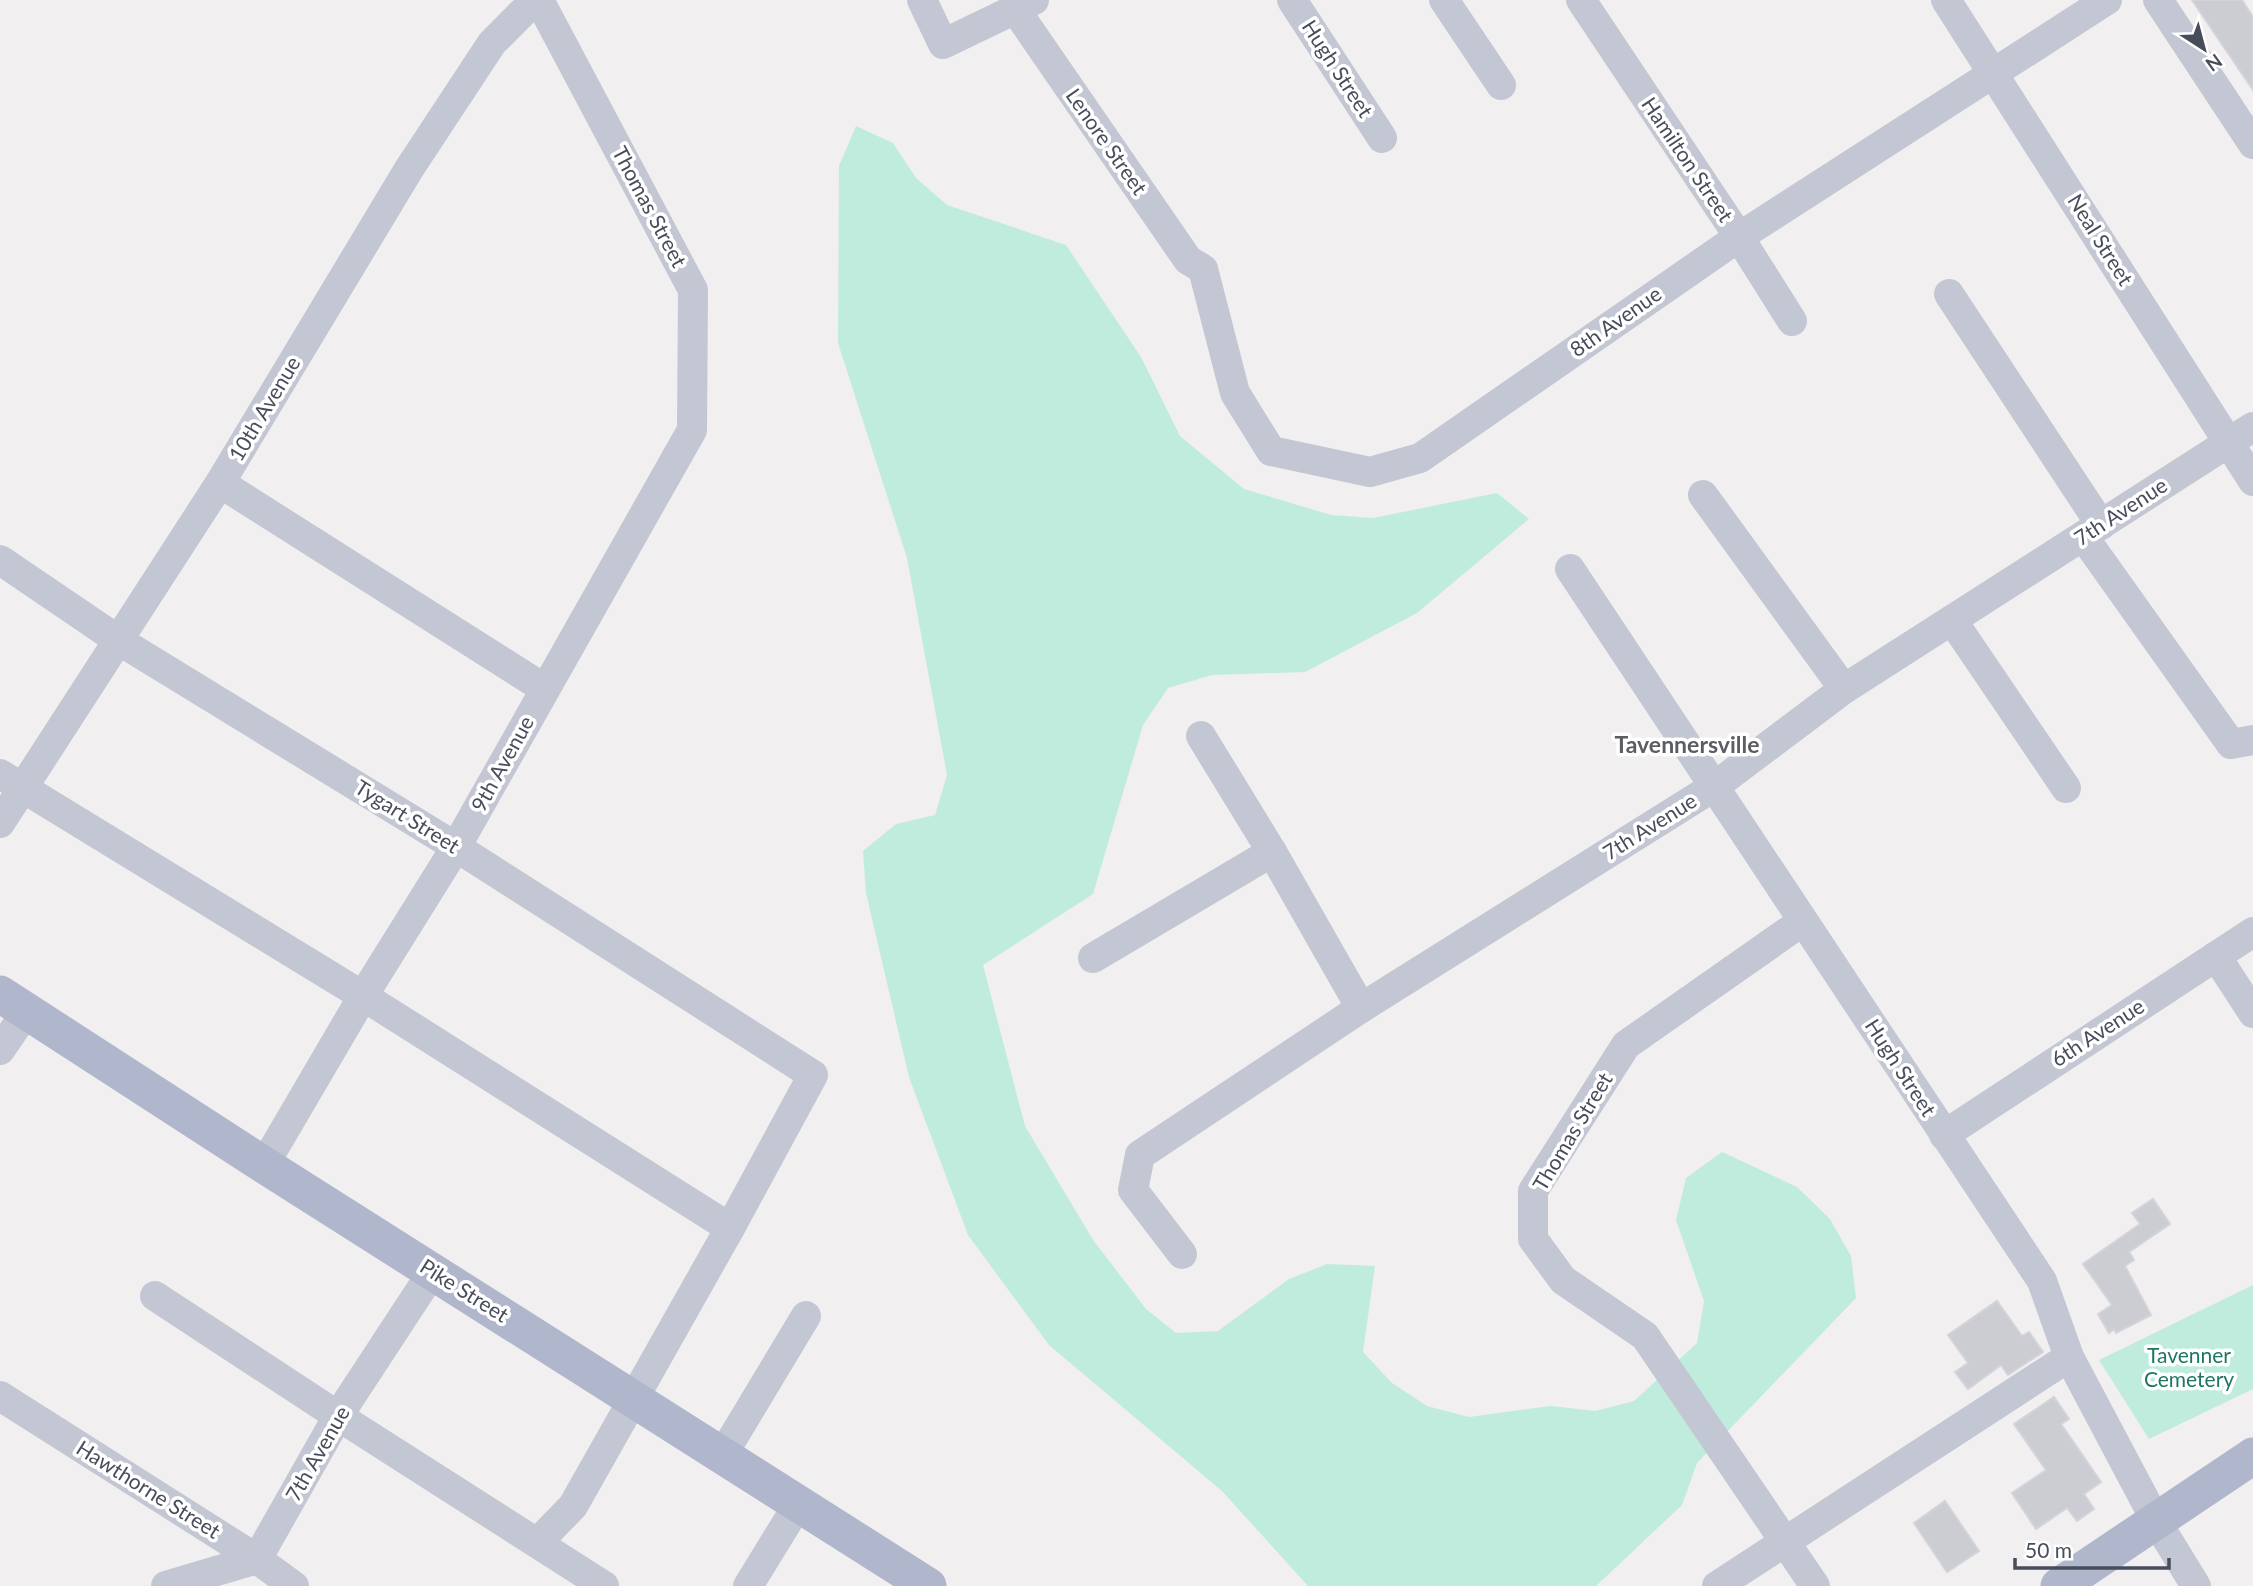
<svg xmlns="http://www.w3.org/2000/svg" width="2253" height="1586" font-family="Lato,sans-serif">
<style>
.green{fill:#c0ecdd}
.building{fill:#cccdd3;stroke:#d3d3da;stroke-width:2}
.lines{fill:none;stroke-linecap:round;stroke-linejoin:round}
.minor{stroke:#c3c7d3;stroke-width:30}
.major{stroke:#b0b6cc;stroke-width:37}
.labels{text-anchor:middle;stroke-width:7;stroke-linejoin:round;paint-order:stroke}
.street-label{font-size:21px;fill:#484d5b;stroke:#fff}
.park-label{font-size:21px;fill:#1e7764;stroke:#fff}
.neighbourhood-label{font-size:23px;font-weight:bold;fill:#5c5d63;stroke:#fff}
</style>
<rect width="100%" height="100%" fill="#f1efef"/>
<g class="green">
<polygon points="856,126 893,143 916,178 947,205 1066,245 1141,357 1180,436 1244,489 1331,515 1373,518 1497,493 1529,519 1417,613 1305,672 1212,675 1168,688 1143,725 1093,894 983,965 1025,1126 1093,1240 1146,1309 1176,1333 1218,1331 1289,1279 1327,1264 1375,1266 1363,1352 1392,1383 1427,1406 1469,1417 1551,1406 1595,1411 1634,1401 1697,1343 1704,1301 1676,1220 1686,1178 1722,1152 1797,1187 1830,1219 1851,1256 1856,1298 1697,1463 1682,1505 1596,1586 1308,1586 1222,1491 1049,1345 968,1235 909,1077 866,893 863,851 896,824 935,815 947,775 907,558 838,343 839,166"/>
<polygon points="2253,1285 2253,1389 2149,1439 2099,1360"/>
</g>
<g class="building">
<polygon points="2192,0 2242,0 2253,17 2253,90"/>
<polygon points="2153,1199 2170,1224 2129,1252 2134,1260 2125,1266 2151,1315 2116,1333 2114,1329 2109,1333 2098,1314 2112,1305 2083,1264 2140,1224 2132,1213"/>
<polygon points="1997,1301 2022,1336 2029,1332 2043,1352 2008,1375 2001,1365 1968,1389 1955,1372 1968,1363 1948,1335"/>
<polygon points="2054,1397 2069,1419 2061,1424 2101,1482 2084,1494 2094,1509 2077,1521 2067,1508 2036,1529 2012,1493 2046,1470 2014,1424"/>
<polygon points="1945,1501 1979,1551 1947,1572 1914,1523"/>
</g>
<g class="lines">
<g class="minor">
<polyline points="922,0 943,44 1034,0"/>
<polyline points="1292,0 1382,138"/>
<polyline points="1444,0 1501,85"/>
<polyline points="1581,0 1739,237 1792,321"/>
<polyline points="1946,0 2253,481"/>
<polyline points="2158,0 2253,144"/>
<polyline points="1015,9 1188,260 1203,269 1235,393 1271,451 1370,472 1420,458 1739,237 2107,0"/>
<polyline points="1949,294 2101,525"/>
<polyline points="220,483 545,689"/>
<polyline points="1703,495 1844,689"/>
<polyline points="2083,536 2231,744 2253,740"/>
<polyline points="0,560 118,640 456,847 813,1075 730,1228 573,1506 537,1543"/>
<polyline points="1570,569 2042,1281 2069,1357 2156,1521 2196,1586"/>
<polyline points="1952,620 2066,788"/>
<polyline points="1201,736 1272,852 1361,1008"/>
<polyline points="0,774 363,996 730,1228"/>
<polyline points="0,823 220,483 409,169 492,43 535,0"/>
<polyline points="1803,921 1626,1045 1533,1191 1533,1239 1563,1280 1645,1336 1815,1586"/>
<polyline points="2216,956 2253,1013"/>
<polyline points="1093,958 1272,852"/>
<polyline points="0,1050 27,1011"/>
<polyline points="1944,1135 2253,932"/>
<polyline points="264,1165 363,996 456,847 692,430 693,290 539,0"/>
<polyline points="1182,1254 1133,1190 1140,1155 1361,1008 1715,786 1844,689 2253,427"/>
<polyline points="155,1296 338,1416 604,1586"/>
<polyline points="0,1396 257,1559 294,1586"/>
<polyline points="723,1454 806,1316"/>
<polyline points="166,1586 257,1559 338,1416 433,1271"/>
<polyline points="748,1586 799,1503"/>
<polyline points="1717,1586 2069,1357"/>
</g>
<g class="major">
<polyline points="0,994 264,1165 928,1586"/>
<polyline points="2059,1586 2253,1456"/>
</g>
</g>
<g class="labels">
<g class="street-label">
<text transform="translate(1337 69) rotate(57)" y="7">Hugh Street</text>
<text transform="translate(1106 142) rotate(55)" y="7">Lenore Street</text>
<text transform="translate(1687 160) rotate(56)" y="7">Hamilton Street</text>
<text transform="translate(649 207) rotate(62)" y="7">Thomas Street</text>
<text transform="translate(2100 240) rotate(58)" y="7">Neal Street</text>
<text transform="translate(1616 322) rotate(-35)" y="7">8th Avenue</text>
<text transform="translate(265 409) rotate(-59)" y="7">10th Avenue</text>
<text transform="translate(2121 512) rotate(-33)" y="7">7th Avenue</text>
<text transform="translate(503 764) rotate(-61)" y="7">9th Avenue</text>
<text transform="translate(407 817) rotate(32)" y="7">Tygart Street</text>
<text transform="translate(1650 827) rotate(-32)" y="7">7th Avenue</text>
<text transform="translate(2098 1033) rotate(-33)" y="7">6th Avenue</text>
<text transform="translate(1900 1068) rotate(57)" y="7">Hugh Street</text>
<text transform="translate(1573 1132) rotate(-59)" y="7">Thomas Street</text>
<text transform="translate(464 1291) rotate(32)" y="7">Pike Street</text>
<text transform="translate(318 1454) rotate(-60)" y="7">7th Avenue</text>
<text transform="translate(148 1490) rotate(32)" y="7">Hawthorne Street</text>
</g>
<g class="park-label">
<text x="2189" y="1363">Tavenner<tspan x="2189" dy="24">Cemetery</tspan></text>
</g>
<g class="neighbourhood-label">
<text x="1687" y="753">Tavennersville</text>
</g>
</g>
<g transform="translate(2204 49) rotate(144)" stroke="#ffffff" stroke-width="5" paint-order="stroke">
<path d="M0-5L12 26L0 18L-12 26Z" fill="#484d5b"/>
<text y="-10" font-size="19" font-weight="bold" text-anchor="middle" fill="#484d5b">N</text>
</g>
<path d="M2015 1558v10h154v-10" fill="none" stroke="#484d5b" stroke-width="3.5"/>
<text x="2025" y="1558" font-size="21" fill="#484d5b" stroke="#ffffff" stroke-width="5" paint-order="stroke">50 m</text>
</svg>
